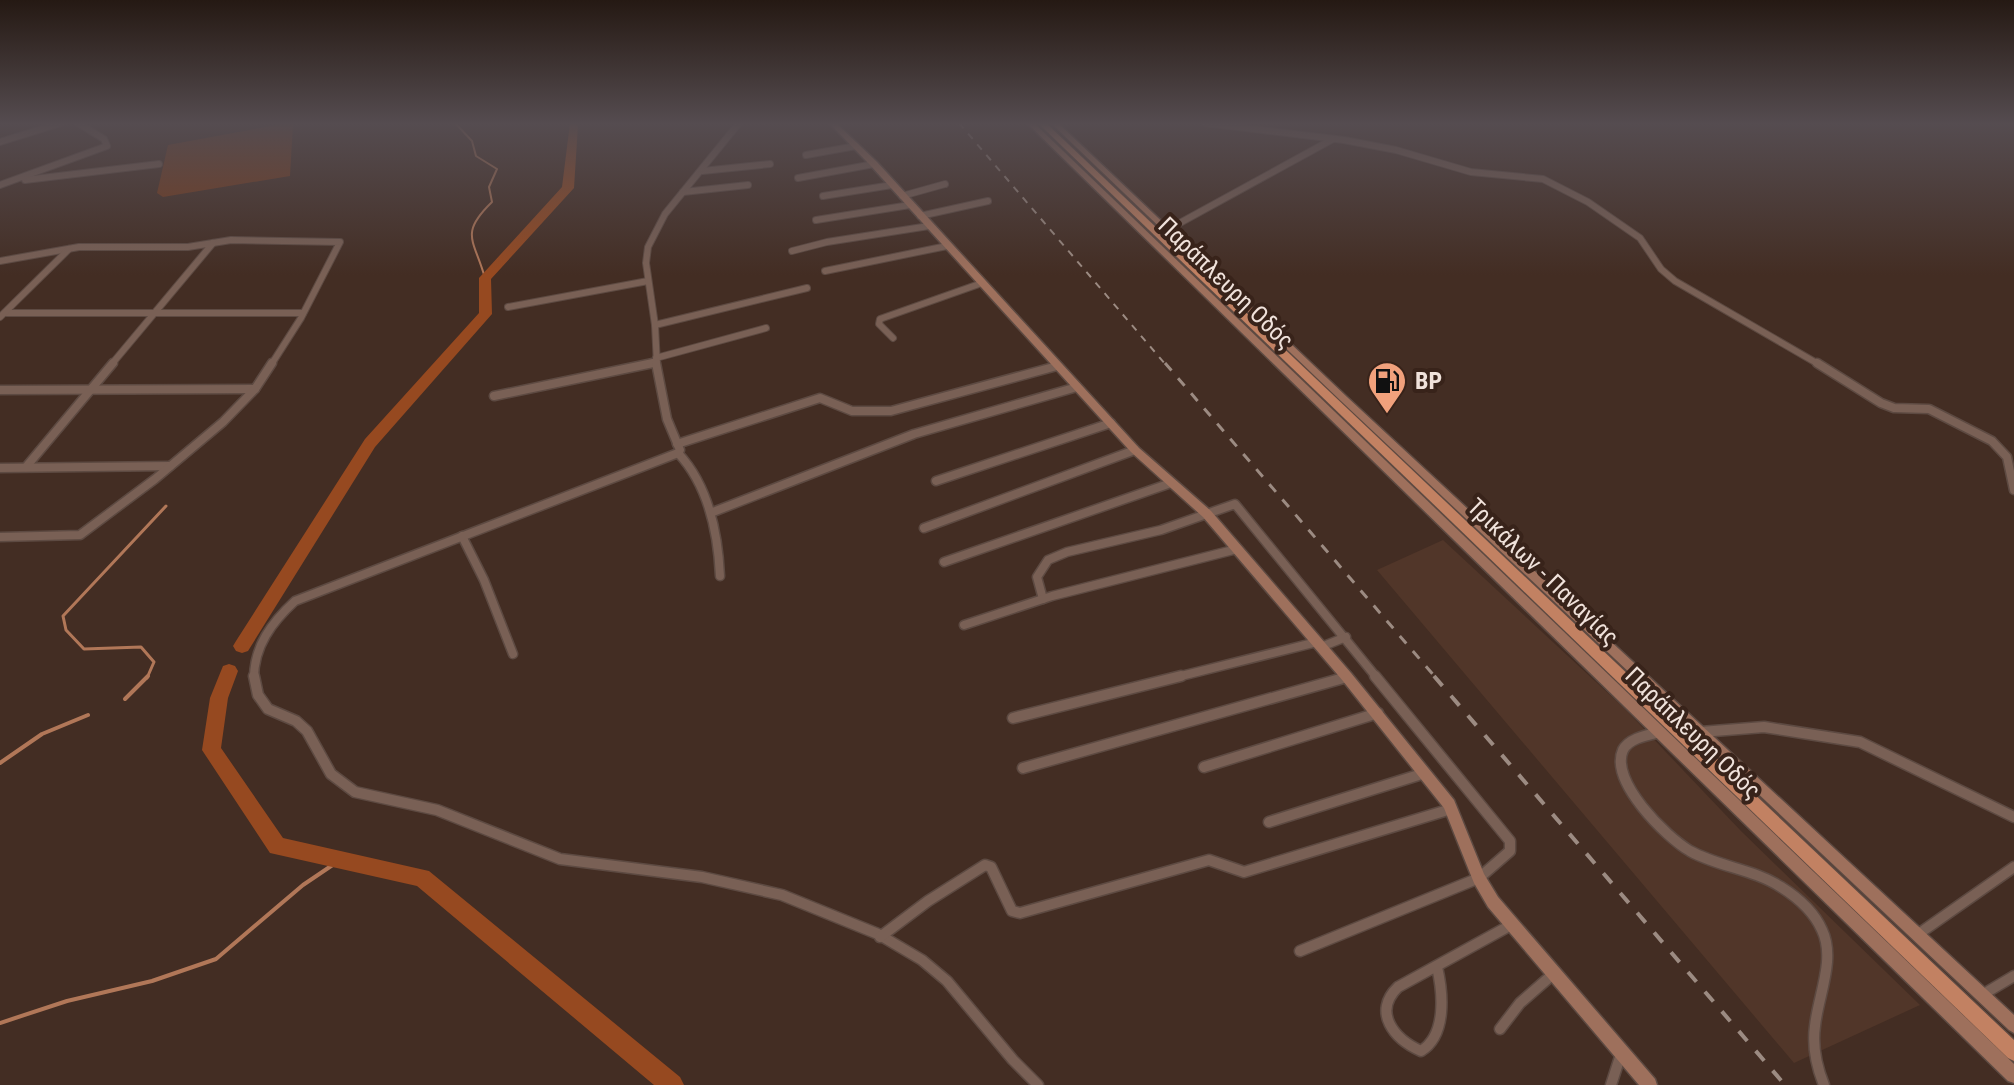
<svg xmlns="http://www.w3.org/2000/svg" width="2014" height="1085" font-family="'Roboto Condensed',sans-serif">
<style>
.built{fill:#513629}
.green{fill:#783918}
.lines{fill:none;stroke-linecap:round;stroke-linejoin:round}
.stream-far2{stroke:#b17758;stroke-width:2}
.stream-far1{stroke:#b17758;stroke-width:3}
.stream{stroke:#b17758;stroke-width:4}
.river{fill:#964920;fill-rule:evenodd}
.street-far2-casing{stroke:#5d4a42;stroke-width:8}
.street-far1-casing{stroke:#5d4a42;stroke-width:11}
.street-casing{stroke:#5d4a42;stroke-width:13}
.secondary-casing{stroke:#5d4a42;stroke-width:3}
.primary-casing{stroke:#5d4a42;stroke-width:3}
.street-far2{stroke:#796055;stroke-width:6}
.street-far1{stroke:#796055;stroke-width:8}
.street{stroke:#796055;stroke-width:10}
.secondary{fill:#9e705c;fill-rule:evenodd}
.primary{fill:#c28162;fill-rule:evenodd}
.rail-far2{stroke:#9c8b82;stroke-width:2;stroke-dasharray:7 7;stroke-linecap:butt}
.rail-far1{stroke:#9c8b82;stroke-width:3;stroke-dasharray:10 10;stroke-linecap:butt}
.rail{stroke:#9c8b82;stroke-width:4;stroke-dasharray:13 13;stroke-linecap:butt}
.labels{text-anchor:middle;stroke-width:8;stroke-linejoin:round;paint-order:stroke}
.street-label{font-size:24px;fill:#f0e2db;stroke:#38231a}
.poi-label{font-size:24px;font-weight:bold;fill:#f0e2db;stroke:#38231a;text-anchor:start}
</style>
<rect width="100%" height="100%" fill="#432d23"/>
<polygon class="built" points="1443,540 1624,708 1741,831 1920,1005 1794,1063 1377,570"/>
<polygon class="green" points="287,123 293,124 290,176 163,197 157,193 168,145"/>
<g class="lines">
<path class="stream-far2" d="M455,123L472,141L476,156L497,169L489,187L492,202C459,234 474,239 485,278"/>
<polyline class="stream-far1" points="147,678 154,662 141,647 84,649 66,630 63,616 166,506"/>
<g class="stream">
<polyline points="125,699 148,676"/>
<polyline points="0,763 42,734 88,715"/>
<polyline points="0,1023 67,1001 152,981 216,959 303,885 340,860"/>
</g>
<g class="river">
<polygon points="570,123 578,125 574,188 491,279 492,314 375,447 248,651 242,653 236,651 233,646 236,641 365,439 479,313 479,278 562,187"/>
<polygon points="229,664 235,666 238,671 228,698 221,748 283,838 429,871 680,1077 684,1085 654,1085 417,886 270,853 202,750 210,698 223,666"/>
</g>
<defs>
<g id="street-far2">
<polyline points="1205,123 1344,140 1396,150 1471,172 1543,179 1588,202 1640,238 1661,269 1675,281 1820,365"/>
<polyline points="0,142 61,123"/>
<polyline points="806,155 856,146"/>
<polyline points="702,171 770,164"/>
<polyline points="798,178 874,164"/>
<polyline points="25,180 159,164"/>
<polyline points="0,185 107,146 104,139 78,123"/>
<polyline points="683,192 748,185"/>
<polyline points="823,196 892,185"/>
<polyline points="902,196 945,184"/>
<polyline points="920,216 988,201"/>
<polyline points="816,220 910,205"/>
<polyline points="1167,230 1333,139"/>
<polyline points="792,251 827,242 929,226"/>
<polyline points="0,261 79,247 188,247 231,240 340,242 301,318 271,365"/>
<polyline points="825,271 947,246"/>
<polyline points="508,307 648,281"/>
<polyline points="5,313 303,313"/>
<polyline points="0,317 69,249"/>
<polyline points="655,325 807,288"/>
<polyline points="893,338 879,324 880,319 982,283"/>
<polyline points="656,358 766,328"/>
<polyline points="111,365 213,243"/>
<polyline points="644,365 656,362"/>
<polyline points="657,365 655,325 646,263 648,247 665,214 739,123"/>
</g>
<g id="street-far1">
<polyline points="1817,363 1881,403 1894,408 1929,409 1992,441 2007,457 2014,490"/>
<polyline points="0,390 255,389"/>
<polyline points="494,396 653,363"/>
<polyline points="677,444 820,398 852,411 891,411 1057,366"/>
<path d="M678,453C709,486 718,533 720,576"/>
<polyline points="26,467 113,363"/>
<polyline points="0,468 170,466"/>
<polyline points="936,481 1111,423"/>
<polyline points="713,512 914,434 1077,387"/>
<polyline points="924,528 1135,450"/>
<polyline points="462,536 484,580 513,654"/>
<polyline points="0,537 80,535 155,479 223,422 255,389 272,363"/>
<polyline points="944,562 1171,483"/>
<polyline points="1043,599 1037,577 1048,560 1067,552 1161,530 1235,504 1377,678"/>
<polyline points="964,625 1052,596 1237,549"/>
<polyline points="1321,647 1346,637"/>
<path d="M254,678C254,646 272,622 295,601L678,453L680,450L667,419L656,363"/>
<polyline points="1173,678 1317,642"/>
<polyline points="1343,678 1347,677"/>
</g>
<g id="street">
<polyline points="254,676 258,695 268,709 296,721 307,731 331,774 355,792 437,810 560,859 702,877 782,895 878,934 922,960 947,981 1013,1060 1038,1085"/>
<polyline points="1013,718 1181,676"/>
<path d="M1660,732C1648,735 1629,738 1623,750C1609,781 1666,837 1690,851C1719,867 1753,869 1781,887C1797,897 1814,912 1822,930C1836,959 1818,996 1815,1026C1812,1047 1816,1065 1824,1085"/>
<polyline points="1701,732 1764,727 1860,742 2014,817"/>
<polyline points="1204,767 1378,713"/>
<polyline points="1023,768 1347,677"/>
<polyline points="1269,822 1425,773"/>
<polyline points="1917,935 2014,867"/>
<polyline points="880,937 928,901 985,865 991,867 1012,911 1020,913 1209,860 1244,872 1451,809"/>
<polyline points="1300,951 1479,878 1510,851 1510,841 1375,676"/>
<path d="M1437,967C1443,993 1447,1035 1421,1051C1394,1039 1372,1012 1398,987L1511,925"/>
<polyline points="1982,995 2014,976"/>
<polyline points="1500,1029 1520,1003 1552,975"/>
<polyline points="1611,1085 1621,1054"/>
</g>
<g id="secondary">
<polygon points="829,123 836,123 877,162 1139,448 1211,511 1351,673 1454,800 1484,874 1498,897 1655,1079 1657,1085 1639,1085 1488,907 1474,883 1444,808 1343,681 1203,517 1131,452 871,166"/>
<polygon points="1027,123 1034,123 2014,1064 2014,1083 2008,1081"/>
<polygon points="1051,123 1058,123 1347,397 2014,1015 2014,1033 2009,1030 1341,401"/>
</g>
<polygon id="primary" points="1038,123 1046,123 2014,1040 2014,1061 2008,1058"/>
</defs>
<use href="#street-far2" class="street-far2-casing"/>
<use href="#street-far1" class="street-far1-casing"/>
<use href="#street" class="street-casing"/>
<use href="#secondary" class="secondary-casing"/>
<use href="#primary" class="primary-casing"/>
<use href="#street-far2" class="street-far2"/>
<use href="#street-far1" class="street-far1"/>
<use href="#street" class="street"/>
<use href="#secondary" class="secondary"/>
<use href="#primary" class="primary"/>
<polyline class="rail-far2" points="959,123 1166,365"/>
<polyline class="rail-far1" points="1165,363 1436,678"/>
<polyline class="rail" points="1434,676 1785,1085"/>
</g>
<linearGradient id="sky" x2="0" y2="1"><stop stop-color="#251913"/><stop offset="0.45" stop-color="#554c50"/><stop offset="1" stop-color="#554c50" stop-opacity="0"/></linearGradient>
<rect width="2014" height="275" fill="url(#sky)"/>
<defs>
<symbol id="fuel-pin" viewBox="-11 -11 22 30"><path d="M0 17L-7.5 6A9.5 9.5 0 1 1 7.5 6Z" fill="#f1a17c" stroke="#38231a"/><path d="M-5.5-6h7V0h2V4h1.3V-2.5L3-4.5l.8-.8L6-3V5H2.5V1h-1V6h-7ZM-4.2-4.7v3.2H.2V-4.7Z" fill="#111"/></symbol>
</defs>
<g fill-rule="evenodd">
<use href="#fuel-pin" x="1365" y="359" width="44" height="60"/>
</g>
<g class="labels">
<g class="street-label">
<text transform="translate(1226 283) rotate(44)" y="8">Παράπλευρη Οδός</text>
<text transform="translate(1543 572) rotate(44)" y="8">Τρικάλων - Παναγίας</text>
<text transform="translate(1693 733) rotate(44)" y="8">Παράπλευρη Οδός</text>
</g>
<g class="poi-label">
<text x="1415" y="389">BP</text>
</g>
</g>
</svg>
